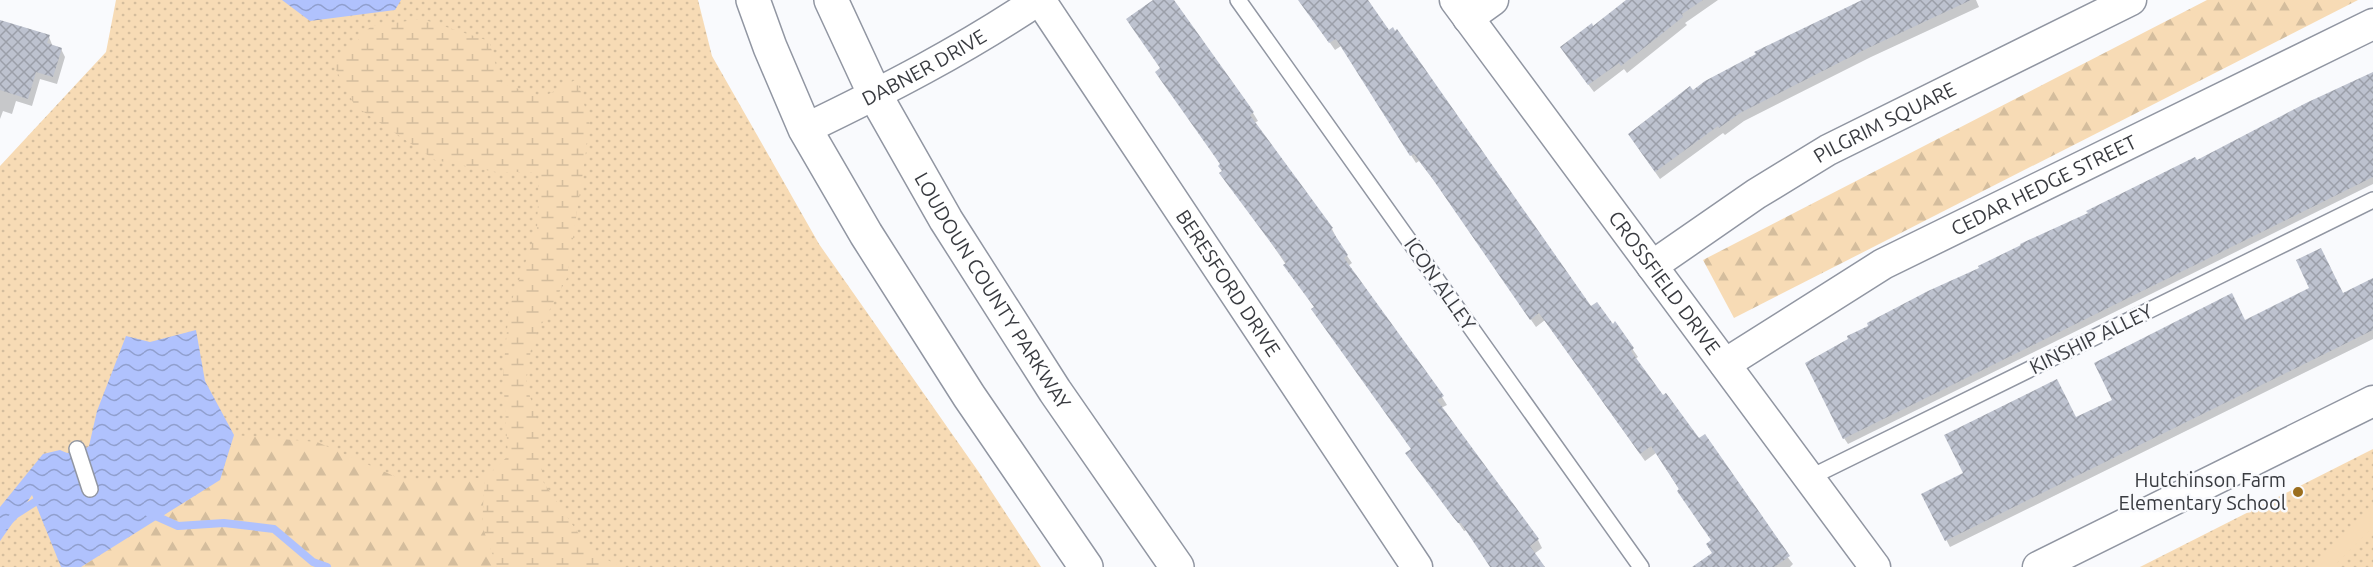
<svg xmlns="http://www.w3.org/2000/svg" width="2373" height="567" font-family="Ubuntu,sans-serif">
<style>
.grass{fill:url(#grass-dots)}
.forest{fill:url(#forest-firs)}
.wetland{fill:url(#wetland-marsh)}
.green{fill:#f7dbb5}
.water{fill:url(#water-waves)}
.shadow{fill:#0003}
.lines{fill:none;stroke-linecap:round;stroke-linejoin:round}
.stream{stroke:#b0c2fd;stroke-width:8}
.building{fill:url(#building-cross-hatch)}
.lane-casing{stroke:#9196a2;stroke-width:18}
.street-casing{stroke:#9196a2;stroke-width:33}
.primary-casing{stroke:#9196a2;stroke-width:36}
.lane{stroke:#fff;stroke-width:15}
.street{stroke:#fff;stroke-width:30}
.primary{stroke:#fff;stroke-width:33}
.poi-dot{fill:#9b6e1e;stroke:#f9fafd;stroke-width:2}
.labels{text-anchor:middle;stroke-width:5;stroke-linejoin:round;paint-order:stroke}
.street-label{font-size:20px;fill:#393b40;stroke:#f9fafd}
.poi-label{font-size:20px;fill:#393b40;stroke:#f9fafd;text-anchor:end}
</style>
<defs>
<pattern id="grass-dots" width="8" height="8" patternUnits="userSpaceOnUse" patternTransform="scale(1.5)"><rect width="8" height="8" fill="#f7dbb5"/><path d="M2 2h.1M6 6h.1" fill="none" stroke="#d4bd9d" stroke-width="1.8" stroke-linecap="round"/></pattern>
<pattern id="forest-firs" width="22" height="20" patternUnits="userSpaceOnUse" patternTransform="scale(1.5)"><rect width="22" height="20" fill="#f7dbb5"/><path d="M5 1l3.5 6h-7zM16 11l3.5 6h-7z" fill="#d4bd9d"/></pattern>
<pattern id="wetland-marsh" width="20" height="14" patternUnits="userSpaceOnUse" patternTransform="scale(1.5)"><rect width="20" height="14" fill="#f7dbb5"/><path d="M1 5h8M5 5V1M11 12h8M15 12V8" fill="none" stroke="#d4bd9d"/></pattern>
<pattern id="water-waves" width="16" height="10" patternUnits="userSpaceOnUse" patternTransform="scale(1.5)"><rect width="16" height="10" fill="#b0c2fd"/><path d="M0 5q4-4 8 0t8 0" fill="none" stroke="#909fce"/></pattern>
<pattern id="building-cross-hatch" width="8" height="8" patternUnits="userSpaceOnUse" patternTransform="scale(1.5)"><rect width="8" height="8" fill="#bdc2cf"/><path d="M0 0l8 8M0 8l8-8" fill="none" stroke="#9b9fa9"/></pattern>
</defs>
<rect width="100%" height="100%" fill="#f9fafd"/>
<g class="grass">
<polygon points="116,0 698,0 712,56 819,244 978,471 1041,567 0,567 0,166 106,52"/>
<polygon points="2373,449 2373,567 2140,567"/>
</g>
<g class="forest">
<polygon points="2207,0 2358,0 1734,318 1703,260"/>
<polygon points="234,435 317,442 403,480 485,478 482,525 497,567 81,567 220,480"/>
</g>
<polygon class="wetland" points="422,19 489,41 501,83 543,97 577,79 590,125 567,278 532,342 526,383 540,430 542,480 589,549 620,567 497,567 482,525 485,478 508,456 503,375 509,308 537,230 539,172 496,172 435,160 355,106 334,66 371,26"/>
<polygon class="green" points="2373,509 2373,528 2333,567 2312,567"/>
<g class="water">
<polygon points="282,0 401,0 395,10 310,21"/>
<path d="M196,330L205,381L234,435L220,480L81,567H61L32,495L0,541V507L43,454L60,450C72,456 78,454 89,446L97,411L126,336L150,342Z"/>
</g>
<g class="shadow">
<polygon points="1156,0 1172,0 1253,113 1258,121 1254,123 1332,229 1336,237 1334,237 1352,263 1348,266 1442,397 1447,405 1441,408 1538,540 1542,548 1534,554 1543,567 1491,567 1467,530 1464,531 1460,525 1412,461 1412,450 1223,172 1222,165 1161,69"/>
<polygon points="1300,0 1366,0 1590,308 1612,326 1615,324 1638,357 1635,359 1662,397 1793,564 1790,567 1723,567 1712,541 1656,453 1645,461 1545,320 1536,327 1438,186 1419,161 1416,163 1341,46 1335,50"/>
<polygon points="1629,0 1718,0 1685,23 1687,25 1627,73 1624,69 1594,92 1566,55 1593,28"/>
<polygon points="1866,0 1976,0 1979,7 1871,57 1744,121 1725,135 1723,133 1660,179 1634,142 1692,92"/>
<polygon points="0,21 49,37 53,47 61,49 65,57 57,84 40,79 32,106 16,101 12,114 3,111 0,119"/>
<polygon points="2373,74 2373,184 1848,444 1844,438 1981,269"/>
<polygon points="2373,279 2373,339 1950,547 1923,494 2114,401 2245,321 2343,294"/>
</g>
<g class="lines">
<g class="stream">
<polyline points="149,513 178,526 224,523 274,529 313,562 327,567"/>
<polyline points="0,530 16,514 43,497"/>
</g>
</g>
<g class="building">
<polygon points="1153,0 1174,0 1254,112 1250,115 1333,228 1331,229 1348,255 1344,258 1444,396 1437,400 1539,539 1530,546 1545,567 1490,567 1461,523 1458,523 1453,517 1405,453 1411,449 1311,309 1314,307 1283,265 1286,263 1219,173 1222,171 1218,166 1220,164 1155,72 1160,68 1126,19"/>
<polygon points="1298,0 1368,0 1389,30 1393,27 1395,31 1397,29 1591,306 1597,302 1613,324 1615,321 1634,348 1631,351 1663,395 1666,393 1699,438 1705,434 1790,556 1774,567 1692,567 1712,553 1706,544 1711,540 1677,491 1679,489 1651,446 1640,454 1539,313 1530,320 1432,178 1414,154 1410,156 1336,39 1329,43"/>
<polygon points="1626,0 1703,0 1682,14 1683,17 1621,66 1619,63 1588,85 1560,47 1592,23 1593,26"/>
<polygon points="1862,0 1971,0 1866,49 1740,113 1719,128 1718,126 1655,172 1628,134 1690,86 1693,90 1705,81 1756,54 1754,52"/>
<polygon points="0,20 50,35 47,43 62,48 53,77 36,72 28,99 0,90"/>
<polygon points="2373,72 2373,177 1843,439 1805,363 1848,339 1847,336 1868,326 1867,323 1928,291 1979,268 1978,266 2021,245 2020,244 2088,213 2086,211 2195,157 2197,160 2306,103"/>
<polygon points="2321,248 2343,293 2373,278 2373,330 1945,541 1921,494 1963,473 1944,435 2057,379 2076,417 2112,400 2094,363 2232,293 2245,320 2309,288 2296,260"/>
</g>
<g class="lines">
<defs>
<g id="lane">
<polyline points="1238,0 1641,567"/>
<polyline points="77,449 90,489"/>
<polyline points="1809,478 2373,200"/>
</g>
<g id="street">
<path id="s1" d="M1040,0L1417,567"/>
<path id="s2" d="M1455,0L1875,567"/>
<polyline points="1468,18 1493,0"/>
<path id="s3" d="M805,129C886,90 964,50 1038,0"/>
<path id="s4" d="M1652,266L1756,194L1828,150L2131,0"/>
<path id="s5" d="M1725,364L1883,264L2373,24"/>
<polyline points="2038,567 2373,401"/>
</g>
<g id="primary">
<polyline points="753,0 770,47 805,129 866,234 969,396 1086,567"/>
<path id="s6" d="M831,0L875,95L946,220L1055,391L1177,567"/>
</g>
</defs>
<use href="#lane" class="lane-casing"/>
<use href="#street" class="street-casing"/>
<use href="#primary" class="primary-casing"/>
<use href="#lane" class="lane"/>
<use href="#street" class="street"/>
<use href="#primary" class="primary"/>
</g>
<circle class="poi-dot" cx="2298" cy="492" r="6"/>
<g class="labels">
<g class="street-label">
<text dy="7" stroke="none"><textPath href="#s3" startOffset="134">DABNER DRIVE</textPath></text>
<text dy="7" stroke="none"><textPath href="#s4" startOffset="274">PILGRIM SQUARE</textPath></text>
<text dy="7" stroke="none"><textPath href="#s5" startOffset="366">CEDAR HEDGE STREET</textPath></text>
<text dy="7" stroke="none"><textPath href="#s1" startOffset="340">BERESFORD DRIVE</textPath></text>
<text dy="7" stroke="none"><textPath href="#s2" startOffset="352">CROSSFIELD DRIVE</textPath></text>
<text transform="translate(1440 284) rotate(55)" y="7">ICON ALLEY</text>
<text dy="7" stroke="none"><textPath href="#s6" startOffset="333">LOUDOUN COUNTY PARKWAY</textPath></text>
<text transform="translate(2091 339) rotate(-26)" y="7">KINSHIP ALLEY</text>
</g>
<g class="poi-label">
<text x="2286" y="487">Hutchinson Farm<tspan x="2286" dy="23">Elementary School</tspan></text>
</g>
</g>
</svg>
